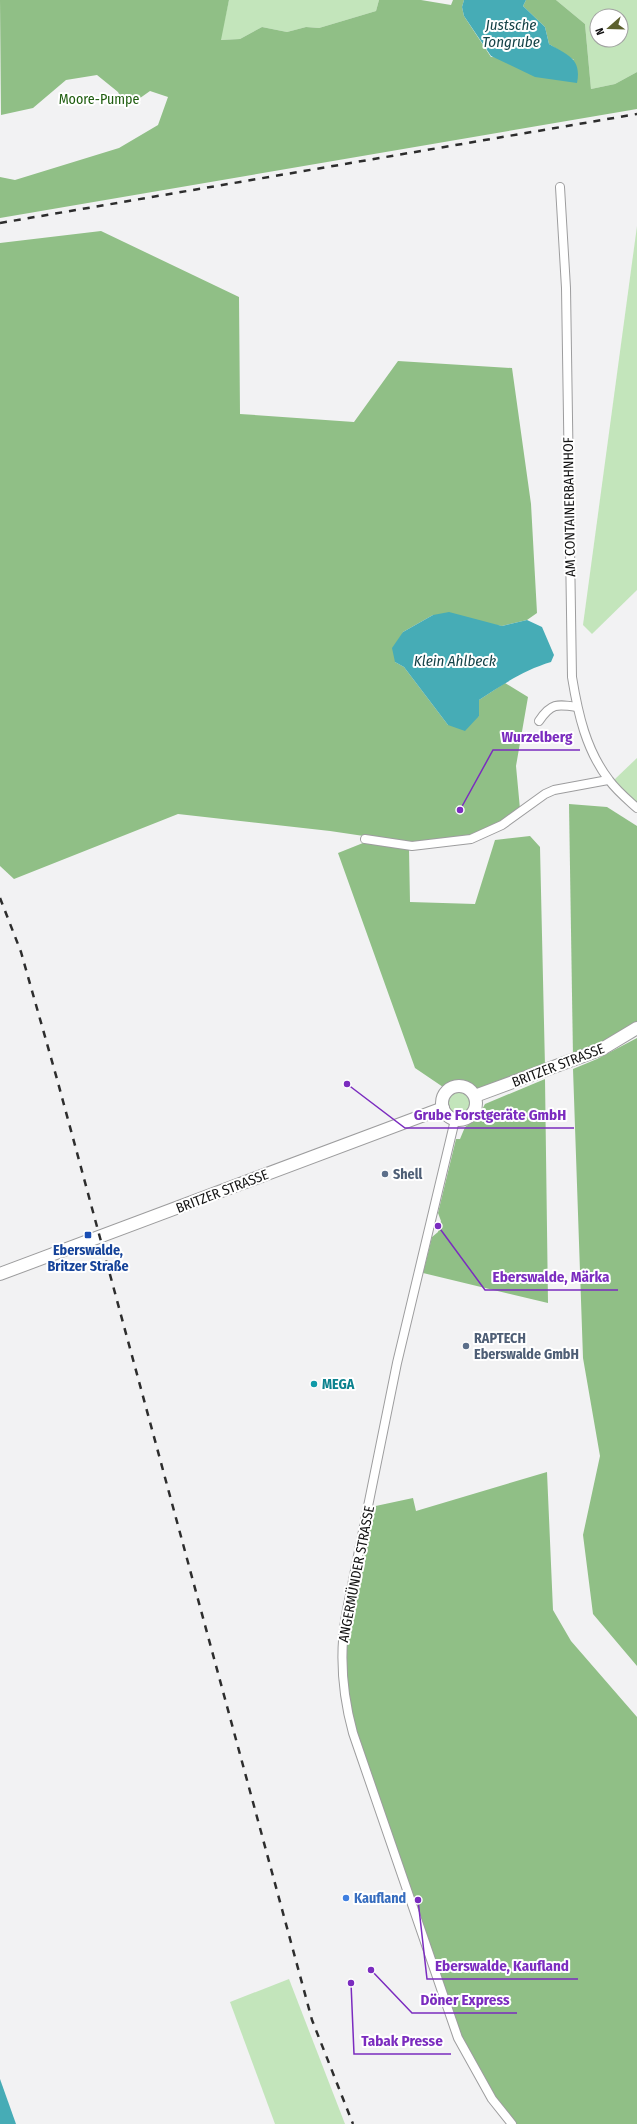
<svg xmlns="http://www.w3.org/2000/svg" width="637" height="2124" font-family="'Fira Sans Condensed',sans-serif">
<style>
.green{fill:#c3e5bb;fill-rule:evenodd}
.forest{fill:#90bf86}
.water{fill:#46acb6}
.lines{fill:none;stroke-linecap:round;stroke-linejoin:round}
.minor-casing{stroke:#9d9d9e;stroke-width:10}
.secondary-casing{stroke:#9d9d9e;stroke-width:14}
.minor{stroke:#fff;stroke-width:8}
.secondary{stroke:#fff;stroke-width:12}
.rail{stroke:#2d2d2d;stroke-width:2.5;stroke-dasharray:7 7;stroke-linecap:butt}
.service-dot{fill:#5c6f8a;stroke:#fff;stroke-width:1.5}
.transit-dot{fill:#1a4fb4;stroke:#fff;stroke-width:1.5}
.culture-dot{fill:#0f9aa8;stroke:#fff;stroke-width:1.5}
.shop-dot{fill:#3f7fe0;stroke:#fff;stroke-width:1.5}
.labels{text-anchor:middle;stroke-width:4;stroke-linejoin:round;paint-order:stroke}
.park-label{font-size:14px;fill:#1e5c0e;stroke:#fff}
.street-label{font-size:14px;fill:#131313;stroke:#fff}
.service-label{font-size:14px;font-weight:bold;fill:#4e5e75;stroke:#fff;text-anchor:start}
.transit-label{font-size:14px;font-weight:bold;fill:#164399;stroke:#fff}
.culture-label{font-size:14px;font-weight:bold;fill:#0d838f;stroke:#fff;text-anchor:start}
.shop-label{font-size:14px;font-weight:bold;fill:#366cbe;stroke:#fff;text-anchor:start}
.water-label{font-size:15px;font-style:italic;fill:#154348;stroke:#fff}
.leader{fill:none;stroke:#7b2cbf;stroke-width:1.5}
.callout-dot{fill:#7b2cbf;stroke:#fff;stroke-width:1.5}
.callout-label{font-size:15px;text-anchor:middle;font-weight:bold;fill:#7b2cbf;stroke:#fff;stroke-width:4;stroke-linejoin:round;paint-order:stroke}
</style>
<rect width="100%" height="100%" fill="#f2f2f3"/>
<g class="green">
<polygon points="229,0 379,0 376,11 319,28 306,27 287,32 262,27 240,39 220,40"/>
<path d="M556,0H637V72L615,84L591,89L585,24ZM597,16H621V40H597Z"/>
<polygon points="637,226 637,590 592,634 583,625"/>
<polygon points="637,758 637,803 614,780"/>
<circle cx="459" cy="1103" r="12"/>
<polygon points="289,1979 345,2124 275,2124 230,2002"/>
</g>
<g class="forest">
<polygon points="0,0 229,0 221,40 240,39 262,27 287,32 306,27 319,28 376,11 379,0 421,0 451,5 453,0 464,0 462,7 464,16 491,57 574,60 549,44 545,27 523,6 526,0 556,0 585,24 591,89 615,84 637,72 637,109 0,218 0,177 15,180 119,148 158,125 168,97 150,91 126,108 118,92 97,75 66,80 33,108 1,115"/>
<polygon points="101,231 239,297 240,414 354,422 398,361 512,368 531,504 537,613 527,620 502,626 433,615 403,632 395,662 404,667 448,725 479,716 479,700 505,683 528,697 516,766 520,809 499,823 471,835 411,843 330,831 178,814 14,879 0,866 0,243"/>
<polygon points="569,804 607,807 637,826 637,1023 615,1039 573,1057"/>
<polygon points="530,836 540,847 545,1067 480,1089 459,1083 443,1087 415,1068 338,853 363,843 409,849 410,902 475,904 495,840"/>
<polygon points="637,1038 637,1666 593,1614 583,1535 600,1456 583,1358 573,1069 597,1059"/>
<polygon points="545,1079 548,1303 423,1273 432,1237 438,1232 441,1221 438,1213 456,1139 460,1139 465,1127 477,1119 485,1104"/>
<polygon points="547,1472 553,1610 571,1641 637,1717 637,2124 511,2124 458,2038 353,1733 342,1639 371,1507 413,1498 416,1511"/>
</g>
<g class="water">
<path d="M464,0H526L523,6L545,27L549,44C567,55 582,58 577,83L535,77L491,56L464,16L462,7Z"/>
<path d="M449,612L502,626L527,620L542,627L554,655L551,662C524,670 502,685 479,700V716L465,731L448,725L404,667L395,662L392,648L403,632L433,615Z"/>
<polygon points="0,2079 16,2124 0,2124"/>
</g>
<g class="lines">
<defs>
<g id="minor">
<path d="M560,187L566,288L572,677C578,714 586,750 609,780C617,791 627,799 637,808"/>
<path d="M539,721C551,703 557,704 577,707"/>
<polyline points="365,839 412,846 471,839 502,825 545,794 554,790 608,780"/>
<path d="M455,1120L397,1363L346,1615C339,1656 342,1693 353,1733L458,2038L492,2099L512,2124"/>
</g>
<g id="secondary">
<circle cx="459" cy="1103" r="17"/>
<polyline points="475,1096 602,1049 637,1028"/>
<polyline points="0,1274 443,1108"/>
</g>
</defs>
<use href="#minor" class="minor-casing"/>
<use href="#secondary" class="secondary-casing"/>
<use href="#minor" class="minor"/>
<use href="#secondary" class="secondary"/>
<g class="rail">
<polyline points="0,223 637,114"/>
<polyline points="0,898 21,952 57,1079 312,2020 353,2124"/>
</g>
</g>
<g class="service-dot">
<circle cx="385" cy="1174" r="4"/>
<circle cx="466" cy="1346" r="4"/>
</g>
<rect class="transit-dot" x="84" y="1231" width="8" height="8" rx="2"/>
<circle class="culture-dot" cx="314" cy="1384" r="4"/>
<circle class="shop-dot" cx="346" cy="1898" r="4"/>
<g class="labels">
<g class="park-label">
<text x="99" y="104">Moore-Pumpe</text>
</g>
<g class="street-label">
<text transform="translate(569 507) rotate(-91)" y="5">AM CONTAINERBAHNHOF</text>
<text transform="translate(558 1065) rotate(-21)" y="5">BRITZER STRASSE</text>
<text transform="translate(222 1191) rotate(-21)" y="5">BRITZER STRASSE</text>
<text transform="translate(356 1574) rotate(-79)" y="5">ANGERMÜNDER STRASSE</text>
</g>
<g class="service-label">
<text x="393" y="1179">Shell</text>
<text x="474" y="1343">RAPTECH<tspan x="474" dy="16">Eberswalde GmbH</tspan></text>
</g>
<g class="transit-label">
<text x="88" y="1255">Eberswalde,<tspan x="88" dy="16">Britzer Straße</tspan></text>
</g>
<g class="culture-label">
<text x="322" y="1389">MEGA</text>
</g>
<g class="shop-label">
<text x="354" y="1903">Kaufland</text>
</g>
<g class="water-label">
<text x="511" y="30">Justsche<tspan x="511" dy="17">Tongrube</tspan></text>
<text x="455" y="666">Klein Ahlbeck</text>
</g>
</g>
<path class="leader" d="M460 810L493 750H580M347 1084L405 1128H574M438 1226L485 1290H618M418 1900L427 1979H578M371 1970L412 2013H517M351 1983L354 2054H451"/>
<g class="callout-dot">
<circle cx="460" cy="810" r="4"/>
<circle cx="347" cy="1084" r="4"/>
<circle cx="438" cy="1226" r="4"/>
<circle cx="418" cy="1900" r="4"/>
<circle cx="371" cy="1970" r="4"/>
<circle cx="351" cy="1983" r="4"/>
</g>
<g class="callout-label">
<text x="537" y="742">Wurzelberg</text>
<text x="490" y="1120">Grube Forstgeräte GmbH</text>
<text x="551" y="1282">Eberswalde, Märka</text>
<text x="502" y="1971">Eberswalde, Kaufland</text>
<text x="465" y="2005">Döner Express</text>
<text x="402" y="2046">Tabak Presse</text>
</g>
<g transform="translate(609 28) rotate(250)"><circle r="19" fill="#ffffff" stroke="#a1a1a1"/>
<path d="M0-3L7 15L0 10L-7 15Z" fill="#5c602e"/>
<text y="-6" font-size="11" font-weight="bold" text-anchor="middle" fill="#131313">N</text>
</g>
</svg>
